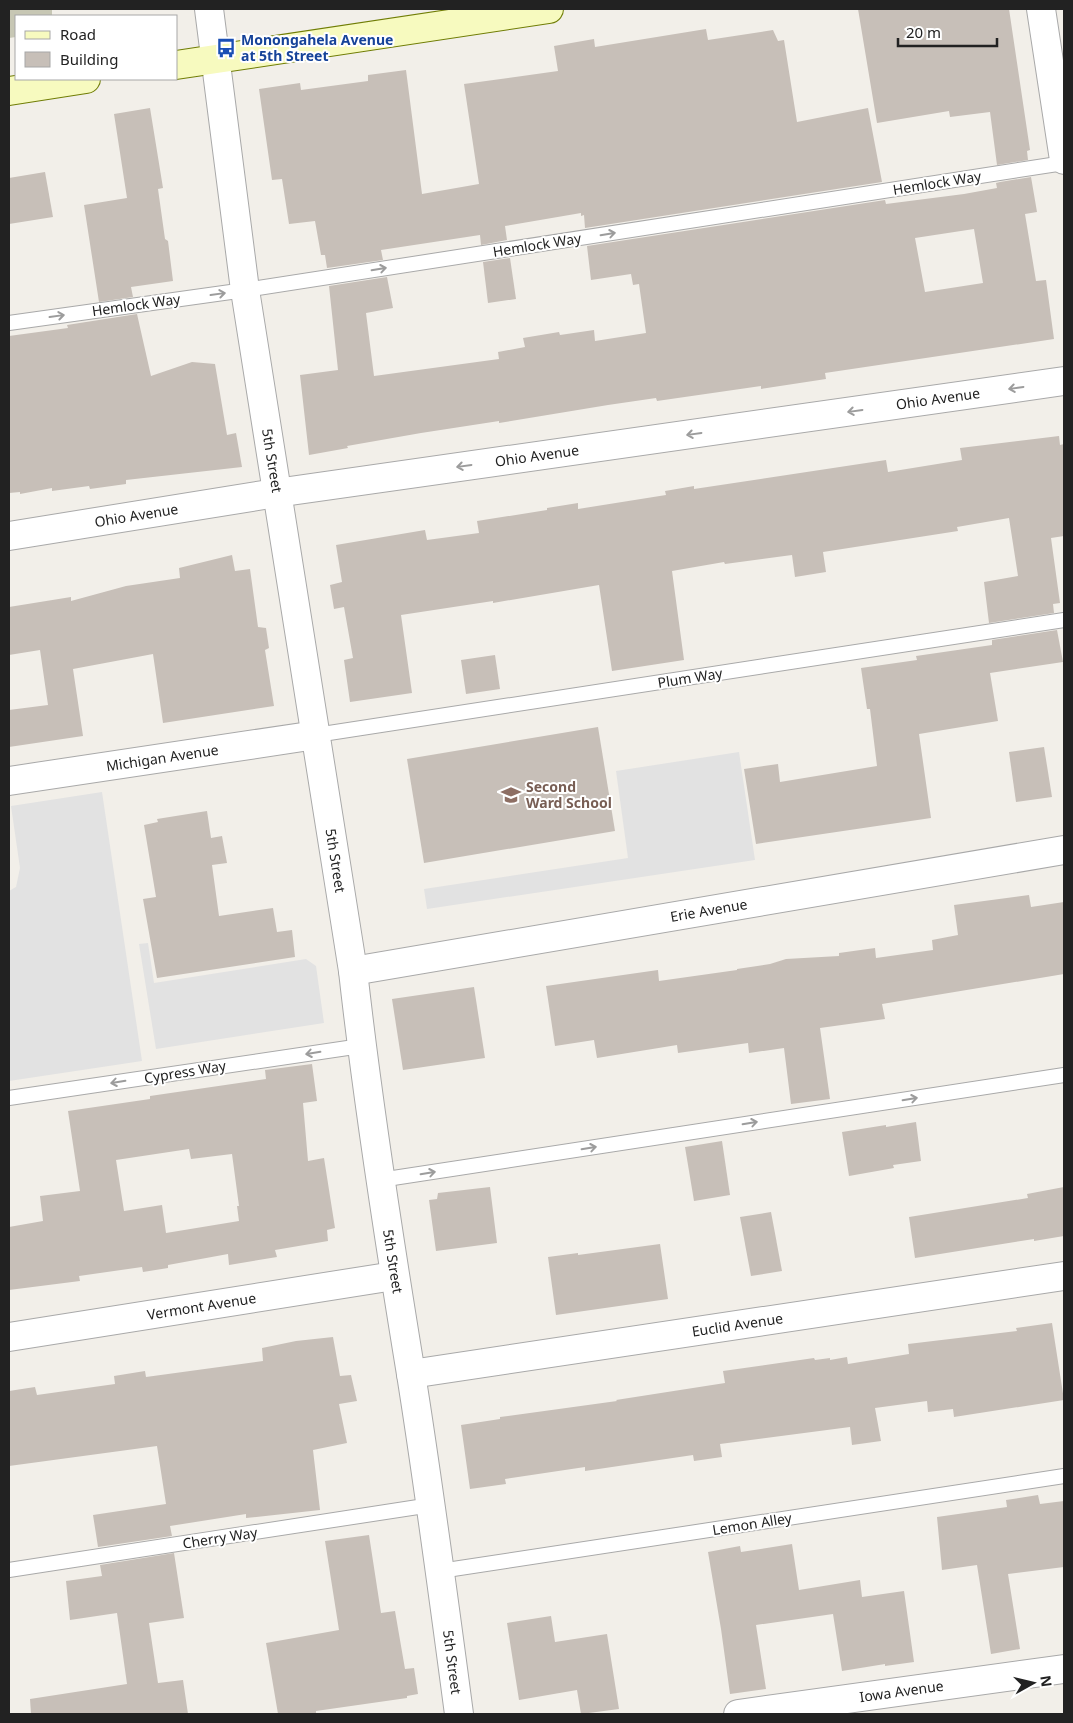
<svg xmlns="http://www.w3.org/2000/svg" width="1073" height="1723" font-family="'Noto Sans',sans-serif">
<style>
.construction{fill:#c7c7b4}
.parking{fill:#e2e2e2}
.building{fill:#c7bfb8;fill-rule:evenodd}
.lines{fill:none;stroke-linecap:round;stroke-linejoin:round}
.service-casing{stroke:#a9a9a9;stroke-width:16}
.minor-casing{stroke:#a9a9a9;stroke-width:30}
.secondary-casing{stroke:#707d05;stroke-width:30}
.service{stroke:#fff;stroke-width:14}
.minor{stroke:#fff;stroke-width:28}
.secondary{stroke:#f7fabf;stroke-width:28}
.oneway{stroke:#9c9c9c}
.labels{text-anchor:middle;stroke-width:4;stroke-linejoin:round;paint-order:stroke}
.transit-label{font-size:14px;font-weight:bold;fill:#164399;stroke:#fff;text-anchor:start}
.street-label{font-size:14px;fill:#222;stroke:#fff}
.education-label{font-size:14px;font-weight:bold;fill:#785e54;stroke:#fff;text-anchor:start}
</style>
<rect width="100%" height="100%" fill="#f2efe9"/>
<polygon class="construction" points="9,9 52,9 52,16 16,16 16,37 9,38"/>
<g class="parking">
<polygon points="739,752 755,860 427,909 424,889 628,858 616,771"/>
<polygon points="102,792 142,1061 9,1081 9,891 16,887 20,868 11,806"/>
<polygon points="148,943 154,983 306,959 316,966 324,1023 156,1049 139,944"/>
</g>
<g class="building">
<polygon points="858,9 1009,9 1030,150 1027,151 1028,160 997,165 990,112 950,117 949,111 877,123"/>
<polygon points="706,29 708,40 773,30 778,41 784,40 797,122 868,108 882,182 585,228 584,215 581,216 581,213 505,226 507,240 481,245 480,235 381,250 383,260 327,268 325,255 321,255 315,221 289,224 282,179 272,180 259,89 300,83 301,90 368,81 368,75 406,70 422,194 479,184 464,84 558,71 554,46 594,39 595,47"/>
<polygon points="150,108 163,188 158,189 165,239 168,241 173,281 131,287 133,297 99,302 84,205 127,198 114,114"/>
<polygon points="45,172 53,217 9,224 9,178"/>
<path d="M1031,177L1037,212L1025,214L1036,281L1046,280L1054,339L825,373L826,379L761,389V386L657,401L656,398L608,405L499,423V421L421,433L347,446L348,448L309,455L300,375L338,370L329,286L387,277L393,308L366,313L374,376L499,359L498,352L525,347L523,338L559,332L560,335L594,330L595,341L646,333L639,284L633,285L631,274L591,280L587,246L885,200L886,204L964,194L997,188L996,183L1000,182ZM974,229L983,283L925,292L915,238Z"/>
<polygon points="510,258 516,299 488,303 483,262"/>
<polygon points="137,314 151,376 192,362 215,364 227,435 236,433 242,467 126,480 126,484 90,489 89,486 52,491 52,488 20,494 20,492 9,493 9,336 68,328 67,325"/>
<polygon points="1059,436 1060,445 1064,444 1064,536 1051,538 1060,603 1053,604 1054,613 989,623 984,582 1018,576 1009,518 957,527 958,531 823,552 826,572 795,577 792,555 725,564 724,562 672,571 684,660 612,671 599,585 493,603 493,601 401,615 412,693 350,702 344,660 353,658 344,607 334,609 330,585 342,582 336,545 425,530 427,540 479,533 477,521 547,510 547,508 578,503 578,509 666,495 665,491 694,486 694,489 886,460 888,472 962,460 960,448"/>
<polygon points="232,555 235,571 250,569 258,627 266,628 269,648 265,650 274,706 163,723 153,654 73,669 83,736 9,747 9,710 48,705 40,650 9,655 9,607 71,597 71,601 126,586 180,578 179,568"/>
<polygon points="1057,630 1063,662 990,673 998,721 919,734 931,818 756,844 744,769 778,764 780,782 877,766 870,709 867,709 861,668 917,660 916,656 992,645 992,640"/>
<polygon points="495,655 500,689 466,694 461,660"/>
<polygon points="598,727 615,831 424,863 407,759"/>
<polygon points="1044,747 1052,797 1016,802 1009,752"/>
<polygon points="207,811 211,838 222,836 227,863 212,865 219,916 273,908 277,932 292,930 295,957 157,978 143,899 156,897 144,825 158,822 157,819"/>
<polygon points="1029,895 1031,907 1064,902 1064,974 882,1004 885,1019 820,1028 830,1099 791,1104 784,1048 749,1053 748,1043 678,1053 677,1045 597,1058 594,1040 555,1046 546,986 658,970 659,981 737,970 737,969 770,964 786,959 839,956 839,953 875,948 876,958 933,950 932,940 958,935 954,905"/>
<polygon points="474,987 485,1058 403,1070 392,999"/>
<path d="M312,1064L317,1101L303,1103L308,1161L324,1158L335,1228L327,1230L328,1241L275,1250L277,1257L229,1265L228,1254L168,1265V1268L143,1272L142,1267L79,1276L80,1281L9,1290V1227L43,1221L40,1196L80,1191L68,1111L150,1099V1096L266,1079L265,1070ZM189,1149L191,1159L232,1154L239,1206H237L239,1221L166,1233L162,1205L124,1211L116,1160Z"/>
<polygon points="916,1122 921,1161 893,1165 894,1168 849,1176 842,1132 886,1125 886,1127"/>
<polygon points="722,1141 730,1195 694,1201 685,1147"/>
<polygon points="490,1187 497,1243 436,1251 429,1200 437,1199 438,1193"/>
<polygon points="1064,1187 1064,1236 1034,1241 1034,1239 915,1258 909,1217 1028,1198 1027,1194"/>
<polygon points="771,1212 782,1271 751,1276 740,1217"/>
<polygon points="660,1244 668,1299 556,1315 548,1257 578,1253 578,1255"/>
<polygon points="1052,1323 1064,1400 954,1417 953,1409 928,1412 927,1401 875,1408 881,1441 852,1445 850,1427 720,1444 722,1457 694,1461 693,1455 585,1471 585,1467 505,1479 506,1484 470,1489 461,1425 500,1419 500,1417 617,1401 616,1400 725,1383 723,1371 814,1358 815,1360 830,1358 830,1360 847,1357 848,1364 909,1354 908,1344 1017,1331 1016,1328"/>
<polygon points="333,1337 340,1376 351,1375 357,1401 339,1404 347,1443 313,1450 320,1510 246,1518 246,1514 170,1526 172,1536 98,1547 93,1515 166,1504 157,1446 9,1466 9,1391 35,1387 37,1395 115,1384 114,1376 145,1371 146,1377 263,1361 262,1348 296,1341"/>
<polygon points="1038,1495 1040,1504 1064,1501 1064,1567 1008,1574 1020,1649 991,1654 977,1565 942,1570 937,1517 1007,1507 1006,1500"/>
<polygon points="369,1535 381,1613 395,1611 405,1669 414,1668 418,1694 407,1696 407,1698 316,1711 316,1714 278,1714 266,1643 339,1630 325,1541"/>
<polygon points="792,1544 799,1590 860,1580 862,1597 904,1591 914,1662 885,1666 885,1664 842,1671 833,1614 756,1625 766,1689 730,1694 721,1629 708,1552 740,1546 741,1552"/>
<polygon points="174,1553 184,1618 149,1623 158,1683 183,1680 188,1714 31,1714 30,1699 127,1684 117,1613 70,1620 66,1581 102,1576 100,1565"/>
<polygon points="551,1616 555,1642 607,1634 619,1709 581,1714 577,1690 519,1700 507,1623"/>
</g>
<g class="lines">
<defs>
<g id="service">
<polyline points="9,323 245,290 1064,163"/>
<polyline points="316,735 1064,620"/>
<polyline points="9,1098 361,1046"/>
<polyline points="380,1180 1064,1075"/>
<polyline points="9,1570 431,1505"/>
<polyline points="440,1571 1064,1476"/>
</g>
<g id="minor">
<path id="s1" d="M209,9L245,290L353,971C368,1106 389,1240 411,1374C429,1487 444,1601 459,1714"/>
<polyline points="1041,9 1064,160"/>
<path id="s2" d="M9,536L276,493L1064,381"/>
<path id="s3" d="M9,781L316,735"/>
<path id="s4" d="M353,971L1064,850"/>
<path id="s5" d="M9,1337L394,1276"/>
<path id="s6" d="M411,1374L1064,1276"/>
<path id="s7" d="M738,1714L1064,1669"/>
</g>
<g id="secondary">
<polyline points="176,65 549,9"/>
<polyline points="9,91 86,79"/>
</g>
</defs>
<use href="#service" class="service-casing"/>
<use href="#minor" class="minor-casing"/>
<use href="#secondary" class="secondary-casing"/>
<use href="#service" class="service"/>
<use href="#minor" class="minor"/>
<use href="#secondary" class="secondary"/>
</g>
<defs><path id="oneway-shaft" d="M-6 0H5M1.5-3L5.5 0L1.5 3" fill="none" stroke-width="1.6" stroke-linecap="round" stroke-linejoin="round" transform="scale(1.25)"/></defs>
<g class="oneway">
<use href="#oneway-shaft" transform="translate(608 234) rotate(-9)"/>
<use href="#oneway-shaft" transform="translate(379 269) rotate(-9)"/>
<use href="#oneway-shaft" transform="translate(218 294) rotate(-8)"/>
<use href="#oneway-shaft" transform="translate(57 316) rotate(-8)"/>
<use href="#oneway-shaft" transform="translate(1016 388) rotate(172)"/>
<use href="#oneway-shaft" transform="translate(855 411) rotate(172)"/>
<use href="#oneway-shaft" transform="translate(694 434) rotate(172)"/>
<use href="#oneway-shaft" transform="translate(464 466) rotate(172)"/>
<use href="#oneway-shaft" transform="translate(313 1053) rotate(171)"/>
<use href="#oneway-shaft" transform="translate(118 1082) rotate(171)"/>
<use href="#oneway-shaft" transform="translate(910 1099) rotate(-9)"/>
<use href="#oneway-shaft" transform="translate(750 1123) rotate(-9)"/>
<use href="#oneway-shaft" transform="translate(589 1148) rotate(-9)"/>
<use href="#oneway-shaft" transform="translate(428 1173) rotate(-9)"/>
</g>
<defs>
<symbol id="bus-bare" viewBox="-9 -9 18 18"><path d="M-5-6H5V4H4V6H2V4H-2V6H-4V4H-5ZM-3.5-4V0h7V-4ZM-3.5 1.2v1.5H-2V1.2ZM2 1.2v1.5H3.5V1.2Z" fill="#1a4fb4" stroke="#fff" stroke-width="2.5" paint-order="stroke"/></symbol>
<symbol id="school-bare" viewBox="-9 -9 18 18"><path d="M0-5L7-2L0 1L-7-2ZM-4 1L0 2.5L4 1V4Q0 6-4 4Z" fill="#8d6e63" stroke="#fff" stroke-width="2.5" paint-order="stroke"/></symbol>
</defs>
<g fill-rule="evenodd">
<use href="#bus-bare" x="212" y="34" width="28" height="28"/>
<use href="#school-bare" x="497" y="781" width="28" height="28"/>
</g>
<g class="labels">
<g class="transit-label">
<text x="241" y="45">Monongahela Avenue<tspan x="241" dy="16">at 5th Street</tspan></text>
</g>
<g class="street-label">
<text transform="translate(937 183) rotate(-9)" y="5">Hemlock Way</text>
<text transform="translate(537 245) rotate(-9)" y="5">Hemlock Way</text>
<text transform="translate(136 305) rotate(-8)" y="5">Hemlock Way</text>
<text dy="5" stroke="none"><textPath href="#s2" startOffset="939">Ohio Avenue</textPath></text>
<text dy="5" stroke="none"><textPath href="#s2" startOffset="534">Ohio Avenue</textPath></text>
<text dy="5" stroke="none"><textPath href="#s1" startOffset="456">5th Street</textPath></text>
<text dy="5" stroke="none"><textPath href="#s2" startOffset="129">Ohio Avenue</textPath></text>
<text transform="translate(690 678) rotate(-9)" y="5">Plum Way</text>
<text dy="5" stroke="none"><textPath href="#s3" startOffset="155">Michigan Avenue</textPath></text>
<text dy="5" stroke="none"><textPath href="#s1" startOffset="861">5th Street</textPath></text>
<text dy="5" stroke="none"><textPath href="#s4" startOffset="361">Erie Avenue</textPath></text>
<text transform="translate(185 1072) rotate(-9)" y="5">Cypress Way</text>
<text dy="5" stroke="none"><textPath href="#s1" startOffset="1266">5th Street</textPath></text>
<text dy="5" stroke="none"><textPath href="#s5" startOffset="195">Vermont Avenue</textPath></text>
<text dy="5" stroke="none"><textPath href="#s6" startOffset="330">Euclid Avenue</textPath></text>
<text transform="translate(752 1524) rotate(-9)" y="5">Lemon Alley</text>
<text transform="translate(220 1538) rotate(-9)" y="5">Cherry Way</text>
<text dy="5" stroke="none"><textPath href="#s1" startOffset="1671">5th Street</textPath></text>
<text dy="5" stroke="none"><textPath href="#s7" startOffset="165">Iowa Avenue</textPath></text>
</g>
<g class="education-label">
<text x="526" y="792">Second<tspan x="526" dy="16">Ward School</tspan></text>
</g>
</g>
<rect width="1073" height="1723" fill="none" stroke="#222222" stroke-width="20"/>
<rect x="15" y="15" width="162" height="65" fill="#ffffff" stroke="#a7a7a7"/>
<rect x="25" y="31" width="25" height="8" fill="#f7fabf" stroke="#a7a7a7"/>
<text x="60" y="40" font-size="15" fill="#222222">Road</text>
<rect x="25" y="52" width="25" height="15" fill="#c7bfb8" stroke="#a7a7a7"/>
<text x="60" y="65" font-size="15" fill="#222222">Building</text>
<g transform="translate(1033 1683) rotate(82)" stroke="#ffffff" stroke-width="4" paint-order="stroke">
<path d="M0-4L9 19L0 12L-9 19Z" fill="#222222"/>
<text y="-8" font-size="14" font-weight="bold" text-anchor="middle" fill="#222222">N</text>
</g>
<path d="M898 38v8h99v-8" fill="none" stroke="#222222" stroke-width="2.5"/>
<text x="906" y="38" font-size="15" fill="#222222" stroke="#ffffff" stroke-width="4" paint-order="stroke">20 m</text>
</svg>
